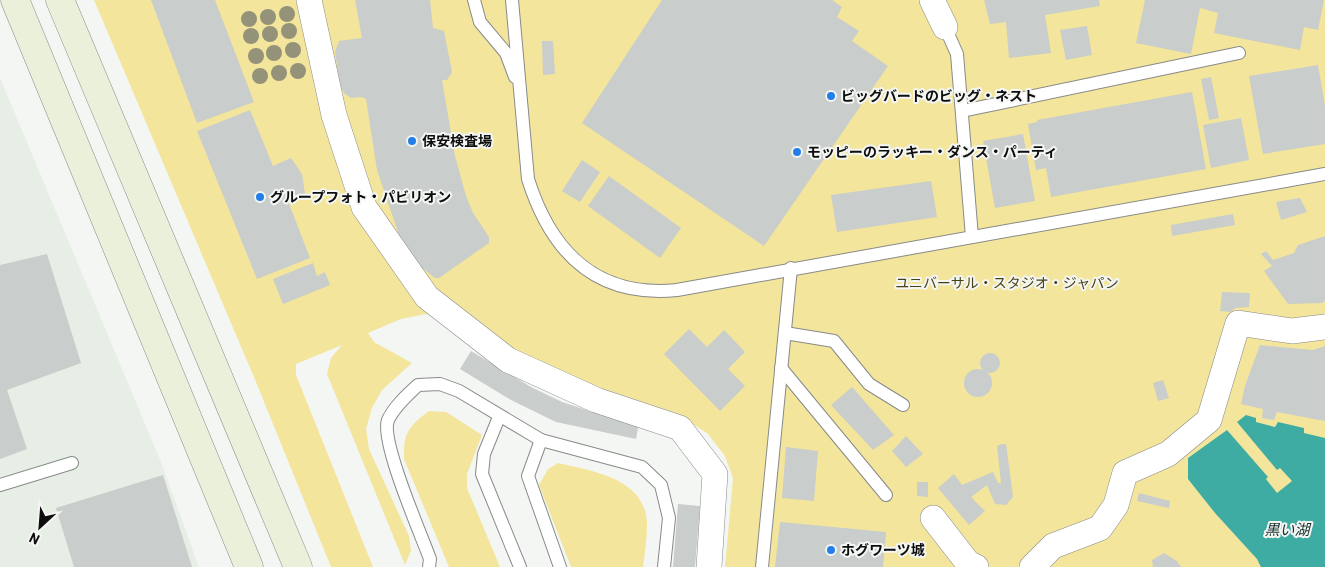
<svg xmlns="http://www.w3.org/2000/svg" width="1325" height="567" font-family="Barlow,'Noto Sans JP',sans-serif">
<style>
.built{fill:#e6eee5}
.green{fill:#f3e59c}
.water{fill:#3faca4}
.building{fill:#c9cdcb}
.lines{fill:none;stroke-linecap:round;stroke-linejoin:round}
.lane-casing{stroke:#888a88;stroke-width:14}
.street-casing{stroke:#888a88;stroke-width:26}
.secondary-casing{stroke:#888a88;stroke-width:29}
.lane{stroke:#fff;stroke-width:12}
.street{stroke:#fff;stroke-width:25}
.secondary{stroke:#eaf0da;stroke-width:28}
.tree{fill:#95927a}
.poi-dot{fill:#237ee8;stroke:#f4f6f4;stroke-width:2}
.labels{text-anchor:middle;stroke-width:4;stroke-linejoin:round;paint-order:stroke}
.poi-label{font-size:14px;font-weight:bold;fill:#0c0d0c;stroke:#f4f6f4;text-anchor:start}
.park-label{font-size:14px;fill:#484116;stroke:#f4f6f4}
.water-label{font-size:15px;font-style:italic;fill:#18302e;stroke:#f4f6f4}
</style>
<rect width="100%" height="100%" fill="#f4f6f4"/>
<polygon class="built" points="0,78 161,462 199,567 0,567"/>
<g class="green">
<polygon points="94,0 1325,0 1325,567 725,567 733,478 725,456 707,433 680,416 542,368 456,318 426,314 401,319 368,333 374,342 412,363 382,390 372,408 366,429 369,449 409,536 411,551 405,565 327,374 331,358 342,345 296,364 296,375 373,567 331,567 256,382"/>
<path d="M429,411L446,412L482,435L467,474V488L500,567H449L404,459C403,433 409,426 429,411Z"/>
<path d="M558,463C592,471 646,478 647,524C647,538 645,553 643,567H571L539,485L548,469Z"/>
</g>
<polygon class="water" points="1246,415 1256,418 1256,422 1275,427 1278,422 1304,428 1304,433 1325,438 1325,567 1261,567 1257,559 1215,513 1188,479 1188,458 1227,430 1268,477 1266,479 1277,493 1292,481 1280,468 1277,470 1237,422"/>
<g class="building">
<polygon points="151,0 215,0 254,102 197,123"/>
<polygon points="355,0 430,0 433,28 444,31 452,72 447,80 442,80 455,156 466,196 473,213 489,237 489,243 439,278 435,278 420,266 400,238 377,170 366,99 362,97 351,98 345,94 340,86 335,52 339,41 362,38"/>
<polygon points="662,0 832,0 842,7 837,17 859,31 852,41 888,66 764,246 582,123"/>
<polygon points="984,0 1099,0 1100,6 1045,15 1051,53 1009,58 1006,22 990,24"/>
<polygon points="1145,0 1324,0 1318,30 1304,27 1300,50 1214,33 1218,13 1200,8 1191,54 1136,43"/>
<polygon points="1087,26 1092,55 1066,60 1060,30"/>
<polygon points="542,41 553,41 555,74 543,75"/>
<polygon points="1318,65 1325,106 1325,144 1263,154 1249,76"/>
<polygon points="1211,77 1219,118 1209,120 1201,79"/>
<polygon points="1192,92 1206,169 1051,197 1046,168 1036,170 1028,124 1037,122 1037,120"/>
<polygon points="250,110 273,166 291,158 302,174 305,194 288,201 310,258 257,279 197,131"/>
<polygon points="1241,118 1249,160 1211,168 1203,125"/>
<polygon points="1023,134 1035,201 995,208 983,141"/>
<polygon points="582,160 600,172 580,202 562,191"/>
<polygon points="609,176 681,228 660,258 588,206"/>
<polygon points="931,181 937,217 837,232 831,195"/>
<polygon points="1300,198 1307,212 1281,220 1276,202"/>
<polygon points="1233,214 1235,225 1172,236 1171,225"/>
<polygon points="1325,236 1325,301 1322,303 1288,304 1264,271 1272,266 1261,254 1266,251 1273,260 1294,253 1298,245"/>
<polygon points="47,254 81,363 7,390 27,449 0,459 0,265"/>
<polygon points="313,263 317,276 325,272 330,285 283,304 273,279"/>
<polygon points="1222,292 1250,293 1249,307 1235,308 1231,312 1220,311"/>
<polygon points="689,329 707,347 724,330 745,352 728,369 745,386 720,411 664,354"/>
<polygon points="1260,345 1313,350 1325,346 1325,421 1277,412 1274,420 1262,418 1263,409 1241,404 1245,386"/>
<polygon points="471,351 531,387 562,402 605,416 639,422 636,439 556,422 511,400 460,369"/>
<circle cx="990" cy="363" r="10"/>
<circle cx="978" cy="383" r="14"/>
<polygon points="1163,380 1169,398 1158,401 1153,383"/>
<polygon points="852,387 894,435 873,450 831,405"/>
<polygon points="906,436 923,454 906,467 892,451"/>
<polygon points="1002,444 1006,444 1013,497 1006,505 995,504 987,485 971,497 985,511 969,525 938,488 954,474 962,485 993,472 998,483 1001,483 997,446"/>
<polygon points="786,447 818,451 814,501 782,498"/>
<polygon points="163,475 192,567 74,567 56,508"/>
<polygon points="917,482 928,482 928,497 917,496"/>
<polygon points="1139,493 1170,501 1169,508 1137,501"/>
<polygon points="678,504 700,506 695,567 673,567"/>
<polygon points="780,522 886,532 883,567 775,567"/>
<polygon points="1164,553 1177,561 1181,567 1153,567 1152,560"/>
</g>
<g class="lines">
<defs>
<g id="lane">
<polyline points="474,0 480,22 506,53 515,77"/>
<path d="M512,0L528,179C551,252 596,298 677,290L1325,174"/>
<polyline points="945,27 957,54 972,237"/>
<polyline points="962,111 1239,53"/>
<polyline points="785,333 834,341 869,384 903,405"/>
<polyline points="781,368 886,495"/>
<polyline points="499,417 484,454 482,474 520,567"/>
<polyline points="541,440 528,476 560,567"/>
<polyline points="0,485 72,463"/>
<path d="M429,567L430,559C421,534 380,441 388,420C394,407 407,395 418,385L440,384L459,391L541,440L642,467L661,485L669,518L664,567"/>
<polyline points="762,567 791,268"/>
</g>
<g id="street">
<polyline points="309,0 334,115 364,207 427,297 508,360 596,400 680,428 715,474 709,567"/>
<polyline points="932,0 945,27"/>
<polyline points="933,518 968,563 976,567"/>
<polyline points="1032,567 1053,546 1100,528 1116,505 1125,473 1168,454 1209,420 1238,323 1292,331 1325,327"/>
</g>
<g id="secondary">
<polyline points="15,0 249,567"/>
<polyline points="60,0 298,567"/>
</g>
</defs>
<use href="#lane" class="lane-casing"/>
<use href="#street" class="street-casing"/>
<use href="#secondary" class="secondary-casing"/>
<use href="#lane" class="lane"/>
<use href="#street" class="street"/>
<use href="#secondary" class="secondary"/>
</g>
<g class="tree">
<circle cx="287" cy="14" r="8"/>
<circle cx="268" cy="17" r="8"/>
<circle cx="249" cy="19" r="8"/>
<circle cx="289" cy="31" r="8"/>
<circle cx="270" cy="34" r="8"/>
<circle cx="251" cy="36" r="8"/>
<circle cx="293" cy="50" r="8"/>
<circle cx="274" cy="53" r="8"/>
<circle cx="256" cy="56" r="8"/>
<circle cx="298" cy="71" r="8"/>
<circle cx="279" cy="73" r="8"/>
<circle cx="260" cy="76" r="8"/>
</g>
<g class="poi-dot">
<circle cx="831" cy="96" r="5"/>
<circle cx="412" cy="141" r="5"/>
<circle cx="797" cy="152" r="5"/>
<circle cx="260" cy="197" r="5"/>
<circle cx="831" cy="550" r="5"/>
</g>
<g class="labels">
<g class="poi-label">
<text x="841" y="101">ビッグバードのビッグ・ネスト</text>
<text x="422" y="146">保安検査場</text>
<text x="807" y="157">モッピーのラッキー・ダンス・パーティ</text>
<text x="270" y="202">グループフォト・パビリオン</text>
<text x="841" y="555">ホグワーツ城</text>
</g>
<g class="park-label">
<text x="1007" y="288">ユニバーサル・スタジオ・ジャパン</text>
</g>
<g class="water-label">
<text x="1287" y="535">黒い湖</text>
</g>
</g>
<g transform="translate(40 527) rotate(206)" stroke="#f4f6f4" stroke-width="4" paint-order="stroke">
<path d="M0-4L9 19L0 12L-9 19Z" fill="#0c0d0c"/>
<text y="-8" font-size="14" font-weight="bold" text-anchor="middle" fill="#0c0d0c">N</text>
</g>
</svg>
